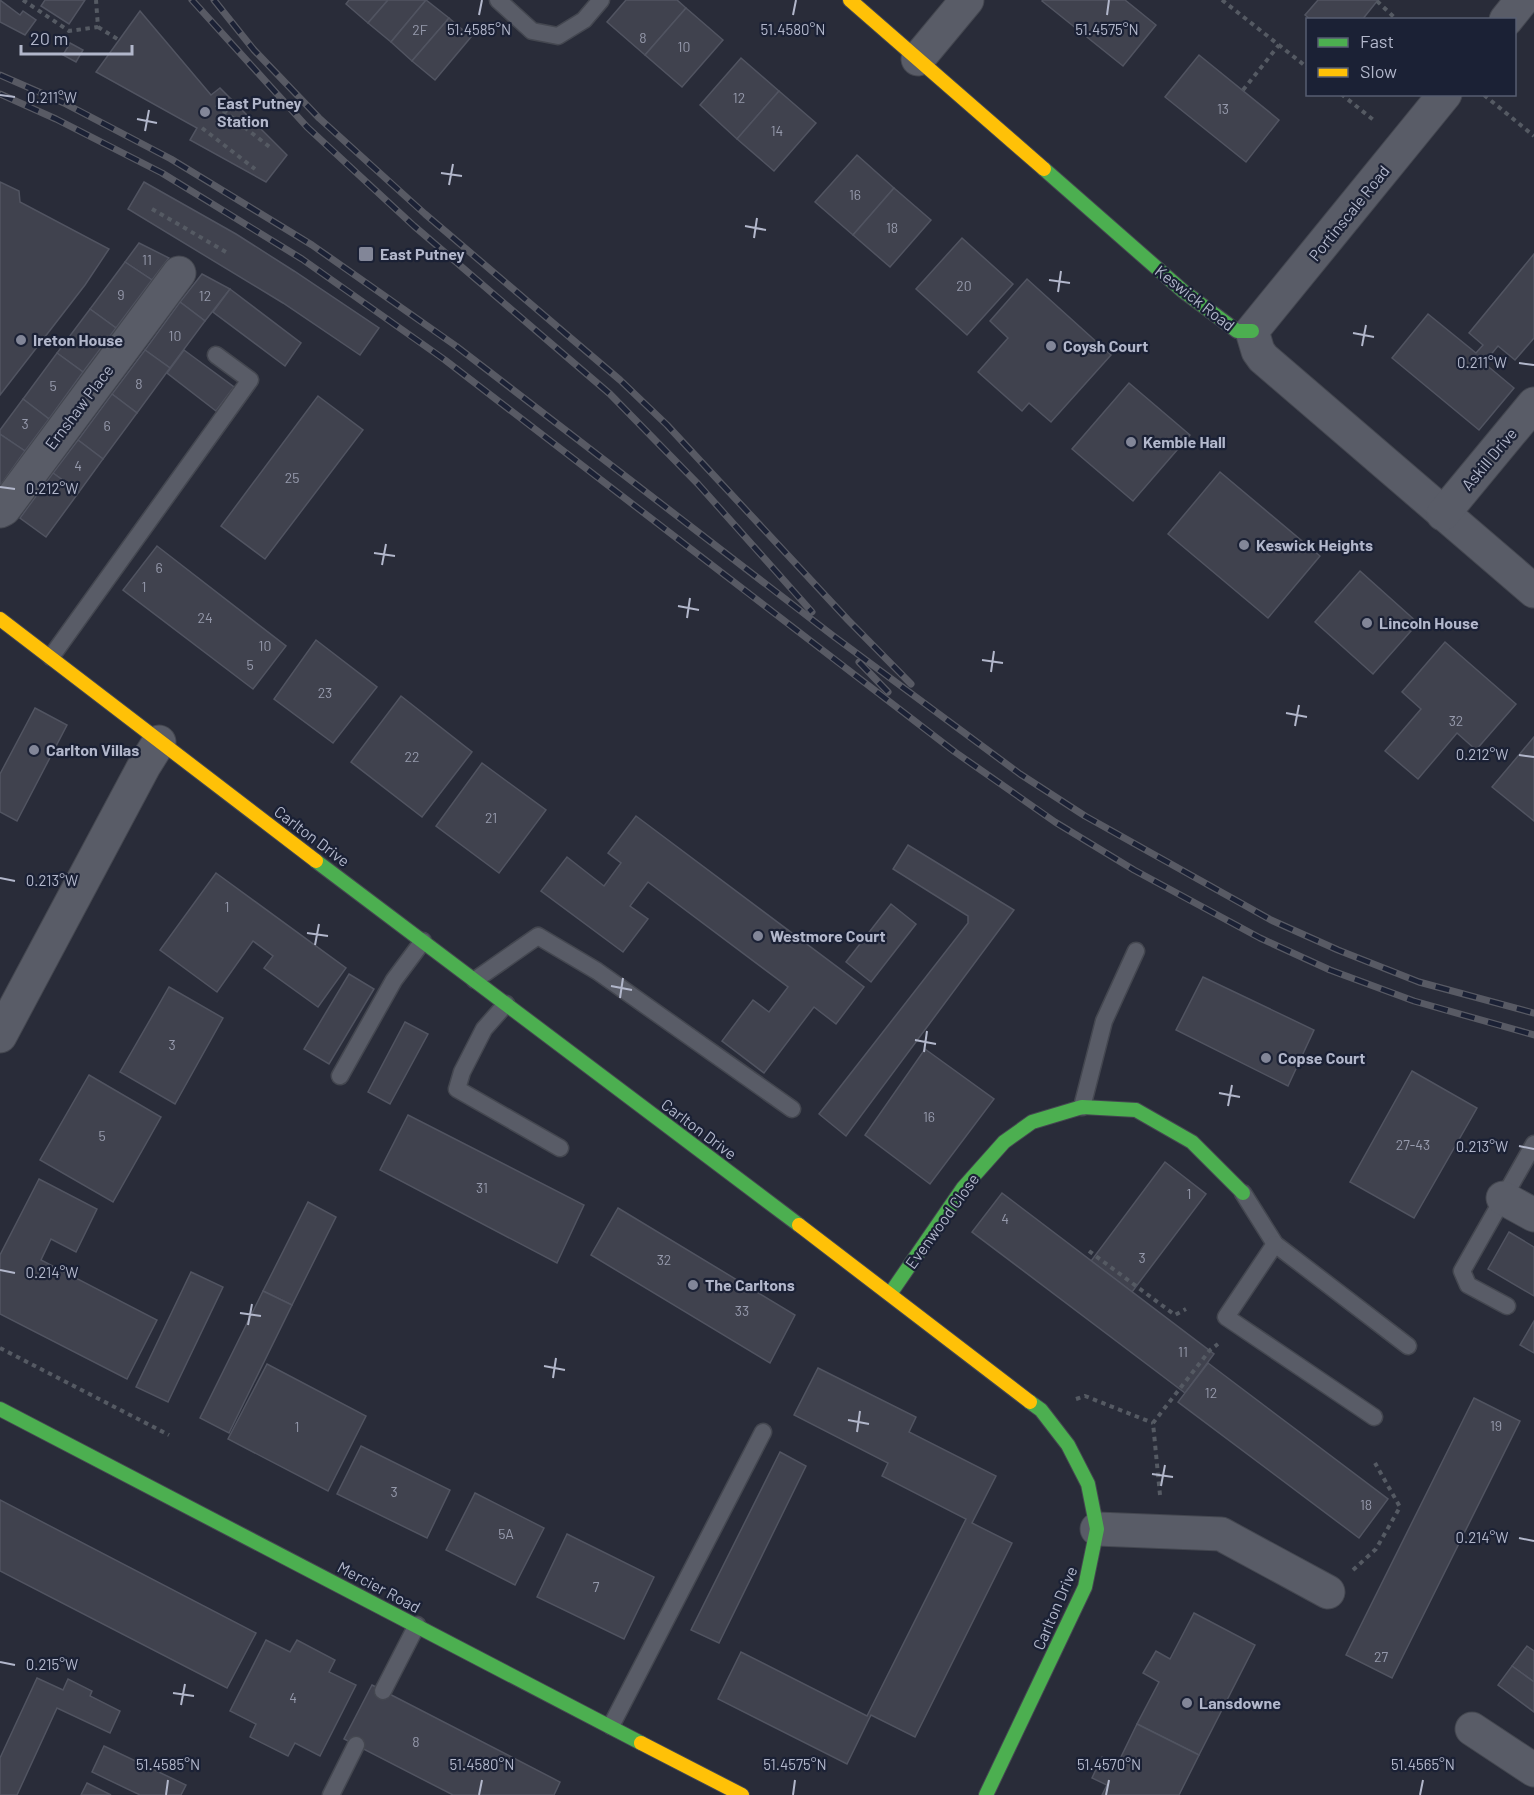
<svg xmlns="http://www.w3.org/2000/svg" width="1534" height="1795" font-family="Barlow,sans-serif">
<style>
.building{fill:#40424e;stroke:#515461;stroke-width:1.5}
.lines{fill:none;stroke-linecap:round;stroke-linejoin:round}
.lane-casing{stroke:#444750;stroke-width:19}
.street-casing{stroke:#444750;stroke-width:35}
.fast-casing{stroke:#444750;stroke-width:16}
.slow-casing{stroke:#444750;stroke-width:16}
.path{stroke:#555a63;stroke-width:4;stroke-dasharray:4.5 4.5;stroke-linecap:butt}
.lane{stroke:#595c67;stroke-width:16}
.street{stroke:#595c67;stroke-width:33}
.fast{stroke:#4caf50;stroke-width:14}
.slow{stroke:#ffc107;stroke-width:14}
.rail-casing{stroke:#585a64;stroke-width:7}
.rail{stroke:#1b2135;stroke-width:4.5;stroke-dasharray:14;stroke-linecap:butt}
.ticks{fill:none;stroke:#b2b7cb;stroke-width:2}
.poi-dot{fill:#828698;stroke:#1b2135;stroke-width:2}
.labels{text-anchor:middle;stroke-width:4.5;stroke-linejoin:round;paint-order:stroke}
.number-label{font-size:14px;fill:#969aac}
.poi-label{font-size:16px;font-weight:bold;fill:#b2b7cb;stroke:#1b2135;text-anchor:start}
.street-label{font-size:16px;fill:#b2b7cb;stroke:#1b2135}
.ticks-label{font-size:15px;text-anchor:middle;fill:#b2b7cb;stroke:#1b2135;stroke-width:4.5;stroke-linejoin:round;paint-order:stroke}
</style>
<rect width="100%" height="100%" fill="#292c39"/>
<g class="building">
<polygon points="0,0 20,15 23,11 36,20 25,35 0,22"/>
<polygon points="45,0 85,0 69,24 41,6"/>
<polygon points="349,0 388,0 368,23 346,4"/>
<polygon points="388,0 426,0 391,42 368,23"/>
<polygon points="426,0 449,18 412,61 391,42"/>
<polygon points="626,0 677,0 686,8 645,55 607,22"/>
<polygon points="1043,0 1125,0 1156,25 1123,66 1042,1"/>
<polygon points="1318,0 1378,0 1362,20 1311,20 1305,15"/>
<polygon points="686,8 723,40 682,87 645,55"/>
<polygon points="140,11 211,95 220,88 287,155 266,182 190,140 197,128 96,72"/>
<polygon points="449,18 471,37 435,80 412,61"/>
<polygon points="70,43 83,50 76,62 63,55"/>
<polygon points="1199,55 1279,120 1246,162 1165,97"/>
<polygon points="741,58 779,91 737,139 700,105"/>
<polygon points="779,91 816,123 774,171 737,139"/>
<polygon points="857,155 894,188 853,235 815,202"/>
<polygon points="0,182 19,191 20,202 109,249 85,285 0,395"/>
<polygon points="144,182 236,234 294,271 379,328 360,355 283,303 128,209"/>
<polygon points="894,188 931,220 890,267 853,235"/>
<polygon points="962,238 1013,284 967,335 916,289"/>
<polygon points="139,243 169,258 152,280 125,262"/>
<polygon points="1534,254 1534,338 1515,360 1498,346 1484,363 1514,388 1479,430 1392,358 1428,314 1476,353 1483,345 1469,333"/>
<polygon points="125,262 152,280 116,328 90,309"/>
<polygon points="202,274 230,289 205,321 180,302"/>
<polygon points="1027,279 1111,355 1051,422 1029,403 1022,411 978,372 1008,338 990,321"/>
<polygon points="230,289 301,343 285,366 213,312"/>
<polygon points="180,302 205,321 170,368 145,350"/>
<polygon points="90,309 116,328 83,372 57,353"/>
<polygon points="145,350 170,368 137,413 112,394"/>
<polygon points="184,350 234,387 216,411 167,373"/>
<polygon points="57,353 83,372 49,419 23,399"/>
<polygon points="1129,383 1190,435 1133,501 1072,449"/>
<polygon points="112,394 137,413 103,459 78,440"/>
<polygon points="318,396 363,430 265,559 221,526"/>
<polygon points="23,399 49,419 25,451 0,434 0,430"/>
<polygon points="0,434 25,451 0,486"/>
<polygon points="78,440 103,459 79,492 53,473"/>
<polygon points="1220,472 1320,556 1268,618 1168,534"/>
<polygon points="53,473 79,492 46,537 20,518"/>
<polygon points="157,546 286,646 253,689 123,590"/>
<polygon points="1360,571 1418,623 1373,674 1315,622"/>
<polygon points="316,640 377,687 333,743 274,699"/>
<polygon points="1445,642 1516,704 1476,750 1457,733 1418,779 1385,751 1421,709 1402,692"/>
<polygon points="401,696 472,752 422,817 351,762"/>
<polygon points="35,708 67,725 17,821 0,812 0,774"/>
<polygon points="1534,737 1534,821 1492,787"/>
<polygon points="482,763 546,810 499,873 436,826"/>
<polygon points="636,816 864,987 836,1024 814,1007 764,1073 722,1041 753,1000 769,1012 788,987 648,882 630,906 648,919 623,952 541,891 567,857 604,886 621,863 608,853"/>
<polygon points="908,845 1014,910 846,1136 819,1114 968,923 968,916 893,869"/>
<polygon points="216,873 346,968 318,1007 264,968 273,956 253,941 217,992 160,950"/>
<polygon points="891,904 916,924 871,982 846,962"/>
<polygon points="349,974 374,989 329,1064 304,1049"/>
<polygon points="1203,977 1314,1030 1288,1086 1176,1030"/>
<polygon points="169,987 223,1018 175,1104 120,1072"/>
<polygon points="405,1022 428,1034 390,1104 368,1092"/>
<polygon points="925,1049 994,1099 930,1184 865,1135"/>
<polygon points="1412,1071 1477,1108 1414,1218 1350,1182"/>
<polygon points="89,1075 161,1117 113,1202 40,1160"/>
<polygon points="408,1115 584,1205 557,1263 380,1170"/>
<polygon points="1165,1162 1206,1194 1132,1292 1091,1261"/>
<polygon points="39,1179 97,1209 76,1252 51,1239 41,1260 157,1320 127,1379 0,1314 0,1255"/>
<polygon points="1002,1193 1214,1354 1185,1393 972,1232"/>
<polygon points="308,1202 336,1217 292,1305 263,1291"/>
<polygon points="618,1208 795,1315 770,1363 591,1255"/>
<polygon points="1509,1232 1534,1247 1534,1296 1488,1269"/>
<polygon points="191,1272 223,1287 168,1402 136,1387"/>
<polygon points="263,1291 292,1305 229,1433 200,1418"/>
<polygon points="1534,1321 1534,1353 1520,1345"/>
<polygon points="1208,1363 1388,1499 1359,1538 1178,1402"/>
<polygon points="267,1364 366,1416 328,1491 228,1439"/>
<polygon points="818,1368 916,1417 909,1432 996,1476 972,1523 1012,1543 915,1737 871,1715 847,1764 718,1699 741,1652 867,1716 966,1519 882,1476 888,1463 794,1415"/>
<polygon points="1474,1398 1520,1421 1392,1678 1346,1655"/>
<polygon points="361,1446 450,1490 427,1538 337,1494"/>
<polygon points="780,1452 806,1466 719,1643 691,1630"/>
<polygon points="475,1493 544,1528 515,1585 446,1550"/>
<polygon points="0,1500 256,1633 227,1688 0,1571"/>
<polygon points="567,1534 654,1577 624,1639 537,1597"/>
<polygon points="1194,1613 1255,1645 1199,1755 1137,1724 1159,1682 1143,1673 1156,1651 1170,1659"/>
<polygon points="266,1640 290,1652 297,1640 335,1660 329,1672 356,1685 320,1756 295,1743 288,1756 250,1737 256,1724 230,1711"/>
<polygon points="1527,1646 1534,1651 1534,1682 1512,1666"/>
<polygon points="1512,1666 1534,1682 1534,1712 1498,1685"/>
<polygon points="37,1678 63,1690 68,1679 92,1691 90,1696 120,1711 110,1733 57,1708 17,1795 0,1795 0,1758"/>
<polygon points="372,1685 560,1782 554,1795 453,1795 344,1739"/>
<polygon points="1137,1724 1199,1755 1179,1795 1102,1795 1107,1785 1092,1778 1102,1757 1117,1765"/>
<polygon points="104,1746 186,1785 181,1795 140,1795 92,1772"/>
<polygon points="87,1783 111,1795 81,1795"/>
</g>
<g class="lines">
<defs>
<g id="lane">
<polyline points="498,0 532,31 558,36 584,20 601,0"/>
<polyline points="51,657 250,380 216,355"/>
<polyline points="475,980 538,936 597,971 792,1109"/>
<polyline points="506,1004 484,1029 462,1072 457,1089 560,1148"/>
<polyline points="340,1076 394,980 423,941"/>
<polyline points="1082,1107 1104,1021 1136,951"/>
<polyline points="1243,1193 1275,1244 1408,1346"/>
<polyline points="1275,1244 1226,1317 1374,1417"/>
<polyline points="1507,1306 1468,1285 1462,1271 1534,1144"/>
<polyline points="383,1691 417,1625"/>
<polyline points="611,1726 763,1432"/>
<polyline points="331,1795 356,1745"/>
</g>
<g id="street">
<polyline points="1506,20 1522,0"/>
<polyline points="918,59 967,0"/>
<polyline points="1445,94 1252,331 1258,351 1263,358 1534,591"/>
<polyline points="0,511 4,509 179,273"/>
<polyline points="1443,514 1534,404"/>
<polyline points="0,1036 144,766 159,742"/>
<polyline points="1503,1198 1534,1215"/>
<polyline points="1097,1529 1221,1534 1328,1592"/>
<polyline points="1472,1729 1534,1770"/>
</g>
<g id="fast">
<polyline points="1044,169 1183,291 1237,331 1252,331"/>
<polyline points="316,861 799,1225"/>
<polyline points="890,1294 963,1188 1004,1142 1032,1122 1082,1107 1136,1110 1192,1142 1243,1193"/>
<polyline points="0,1409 641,1743"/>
<polyline points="986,1795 1085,1587 1097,1529 1088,1484 1068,1445 1041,1410 1030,1402"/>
</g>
<g id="slow">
<polyline points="850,0 1044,169"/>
<polyline points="0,619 316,861"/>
<polyline points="799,1225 1030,1402"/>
<polyline points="641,1743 742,1795"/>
</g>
</defs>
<use href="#lane" class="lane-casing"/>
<use href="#street" class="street-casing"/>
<use href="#fast" class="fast-casing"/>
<use href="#slow" class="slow-casing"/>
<g class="path">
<polyline points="23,0 69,31 98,27 96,0"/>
<polyline points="1222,0 1308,68"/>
<polyline points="1377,1 1397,20"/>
<polyline points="98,27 119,40"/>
<polyline points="1243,90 1279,45"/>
<polyline points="1341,94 1376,122"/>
<polyline points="1484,95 1534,136"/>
<polyline points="216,105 271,148"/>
<polyline points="202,128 255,169"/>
<polyline points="152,209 226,252"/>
<polyline points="1089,1251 1175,1315 1186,1309"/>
<polyline points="0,1348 169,1435"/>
<polyline points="1076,1399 1085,1396 1153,1423"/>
<polyline points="1160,1495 1153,1423 1210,1350 1218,1344"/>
<polyline points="1353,1570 1376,1549 1400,1507 1375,1463"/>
</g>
<use href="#lane" class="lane"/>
<use href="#street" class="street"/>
<use href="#fast" class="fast"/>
<use href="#slow" class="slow"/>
<defs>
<g id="rail">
<polyline points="192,0 307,127 414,226 610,394 698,484 812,612"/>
<polyline points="214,0 254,50 319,118 425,214 620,380 667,425 848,620 911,684"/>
<polyline points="0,75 64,103 171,159 312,245 456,346 832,635 1020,774 1085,816 1271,920 1338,950 1419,982 1534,1013"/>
<polyline points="0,94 56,119 162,173 302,259 445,360 955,752 1055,822 1134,870 1260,938 1330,970 1414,1001 1534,1035"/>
<polyline points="859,662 888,692"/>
</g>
</defs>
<use href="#rail" class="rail-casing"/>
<use href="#rail" class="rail"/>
</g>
<path class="ticks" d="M479,15L482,0M793,15L796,0M1107,15L1109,0M0,95L15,97M137,119L157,123M145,131L149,110M441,173L462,176M449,185L453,164M745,226L766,230M754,238L757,218M1049,280L1070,283M1058,292L1061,271M1353,333L1374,337M1362,346L1366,325M1519,363L1534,365M0,487L15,489M374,553L395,556M382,565L386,544M678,606L699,610M687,618L690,598M982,660L1003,663M991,672L994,651M1286,713L1307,717M1295,726L1299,705M1519,755L1534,757M0,878L15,881M307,933L328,936M315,945L319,924M611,986L632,990M620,998L623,978M915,1040L936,1044M924,1052L927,1031M1219,1093L1240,1097M1228,1106L1232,1085M1519,1146L1534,1149M0,1270L15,1273M240,1313L261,1316M248,1325L252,1304M544,1366L565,1370M553,1378L556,1358M848,1420L869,1424M857,1432L860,1411M1152,1474L1173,1477M1161,1486L1165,1465M1519,1538L1534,1541M0,1662L15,1665M173,1693L194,1696M181,1705L185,1684M166,1795L168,1780M479,1795L482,1780M793,1795L795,1780M1106,1795L1109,1780M1420,1795L1423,1780"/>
<g class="poi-dot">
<circle cx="205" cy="112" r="6"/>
<rect x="358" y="246" width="16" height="16" rx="3"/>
<circle cx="21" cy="340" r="6"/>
<circle cx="1051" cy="346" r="6"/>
<circle cx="1131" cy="442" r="6"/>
<circle cx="1244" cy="545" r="6"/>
<circle cx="1367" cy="623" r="6"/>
<circle cx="34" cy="750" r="6"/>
<circle cx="758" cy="936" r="6"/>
<circle cx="1266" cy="1058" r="6"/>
<circle cx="693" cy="1285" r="6"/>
<circle cx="1187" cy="1703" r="6"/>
</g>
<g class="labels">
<g class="number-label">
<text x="420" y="35">2F</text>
<text x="643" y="43">8</text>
<text x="684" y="52">10</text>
<text x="739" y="103">12</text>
<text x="1223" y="114">13</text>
<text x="777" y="136">14</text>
<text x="855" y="200">16</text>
<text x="892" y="233">18</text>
<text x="147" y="265">11</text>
<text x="964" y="291">20</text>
<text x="121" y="300">9</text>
<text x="205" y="301">12</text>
<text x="175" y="341">10</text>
<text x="139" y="389">8</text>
<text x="53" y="391">5</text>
<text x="25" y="429">3</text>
<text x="107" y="431">6</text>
<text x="78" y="471">4</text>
<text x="292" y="483">25</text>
<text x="159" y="573">6</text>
<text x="144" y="592">1</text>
<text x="205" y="623">24</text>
<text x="265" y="651">10</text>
<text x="250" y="670">5</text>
<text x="325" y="698">23</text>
<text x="1456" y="726">32</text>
<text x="412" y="762">22</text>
<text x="491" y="823">21</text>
<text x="227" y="912">1</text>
<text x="172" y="1050">3</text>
<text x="929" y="1122">16</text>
<text x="102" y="1141">5</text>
<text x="1413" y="1150">27-43</text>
<text x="482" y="1193">31</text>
<text x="1189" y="1199">1</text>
<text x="1005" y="1224">4</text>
<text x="1142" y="1263">3</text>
<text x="664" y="1265">32</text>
<text x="742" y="1316">33</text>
<text x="1183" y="1357">11</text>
<text x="1211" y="1398">12</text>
<text x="1496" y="1431">19</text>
<text x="297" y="1432">1</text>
<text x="394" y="1497">3</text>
<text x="1366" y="1510">18</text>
<text x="506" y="1539">5A</text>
<text x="596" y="1592">7</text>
<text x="1381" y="1662">27</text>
<text x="293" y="1703">4</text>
<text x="416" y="1747">8</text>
</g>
<g class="poi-label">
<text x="217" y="109">East Putney<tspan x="217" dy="18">Station</tspan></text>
<text x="380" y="260">East Putney</text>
<text x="33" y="346">Ireton House</text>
<text x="1063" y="352">Coysh Court</text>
<text x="1143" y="448">Kemble Hall</text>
<text x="1256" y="551">Keswick Heights</text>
<text x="1379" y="629">Lincoln House</text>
<text x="46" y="756">Carlton Villas</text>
<text x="770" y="942">Westmore Court</text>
<text x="1278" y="1064">Copse Court</text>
<text x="705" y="1291">The Carltons</text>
<text x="1199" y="1709">Lansdowne</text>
</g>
<g class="street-label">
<text transform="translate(1349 213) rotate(-51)" y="6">Portinscale Road</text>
<text transform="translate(1195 298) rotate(38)" y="6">Keswick Road</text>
<text transform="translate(79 407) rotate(-53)" y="6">Ernshaw Place</text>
<text transform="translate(1489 459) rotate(-50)" y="6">Askill Drive</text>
<text transform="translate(312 836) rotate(37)" y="6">Carlton Drive</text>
<text transform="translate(699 1129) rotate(37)" y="6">Carlton Drive</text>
<text transform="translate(942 1221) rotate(-54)" y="6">Evenwood Close</text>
<text transform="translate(379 1587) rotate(28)" y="6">Mercier Road</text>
<text transform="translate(1055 1608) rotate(-67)" y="6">Carlton Drive</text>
</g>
</g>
<g class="ticks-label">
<text x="479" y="35">51.4585°N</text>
<text x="793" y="35">51.4580°N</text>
<text x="1107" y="35">51.4575°N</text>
<text x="52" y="103">0.211°W</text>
<text x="1482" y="368">0.211°W</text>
<text x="52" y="494">0.212°W</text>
<text x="1482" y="760">0.212°W</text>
<text x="52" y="886">0.213°W</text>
<text x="1482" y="1152">0.213°W</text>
<text x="52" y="1278">0.214°W</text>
<text x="1482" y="1543">0.214°W</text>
<text x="52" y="1670">0.215°W</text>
<text x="168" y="1770">51.4585°N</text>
<text x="482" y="1770">51.4580°N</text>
<text x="795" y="1770">51.4575°N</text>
<text x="1109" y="1770">51.4570°N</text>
<text x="1423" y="1770">51.4565°N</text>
</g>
<rect x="1306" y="18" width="210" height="78" fill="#1b2135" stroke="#575d71" stroke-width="1.5"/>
<rect x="1318" y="38" width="30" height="9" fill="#4caf50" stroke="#575d71" stroke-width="1.5"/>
<text x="1360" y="48" font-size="18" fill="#b2b7cb">Fast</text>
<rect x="1318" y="68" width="30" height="9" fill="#ffc107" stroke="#575d71" stroke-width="1.5"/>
<text x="1360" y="78" font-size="18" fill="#b2b7cb">Slow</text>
<path d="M21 45v9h111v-9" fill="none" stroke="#b2b7cb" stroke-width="3"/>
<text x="30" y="45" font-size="18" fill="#b2b7cb" stroke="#1b2135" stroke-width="4.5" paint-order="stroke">20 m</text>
</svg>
